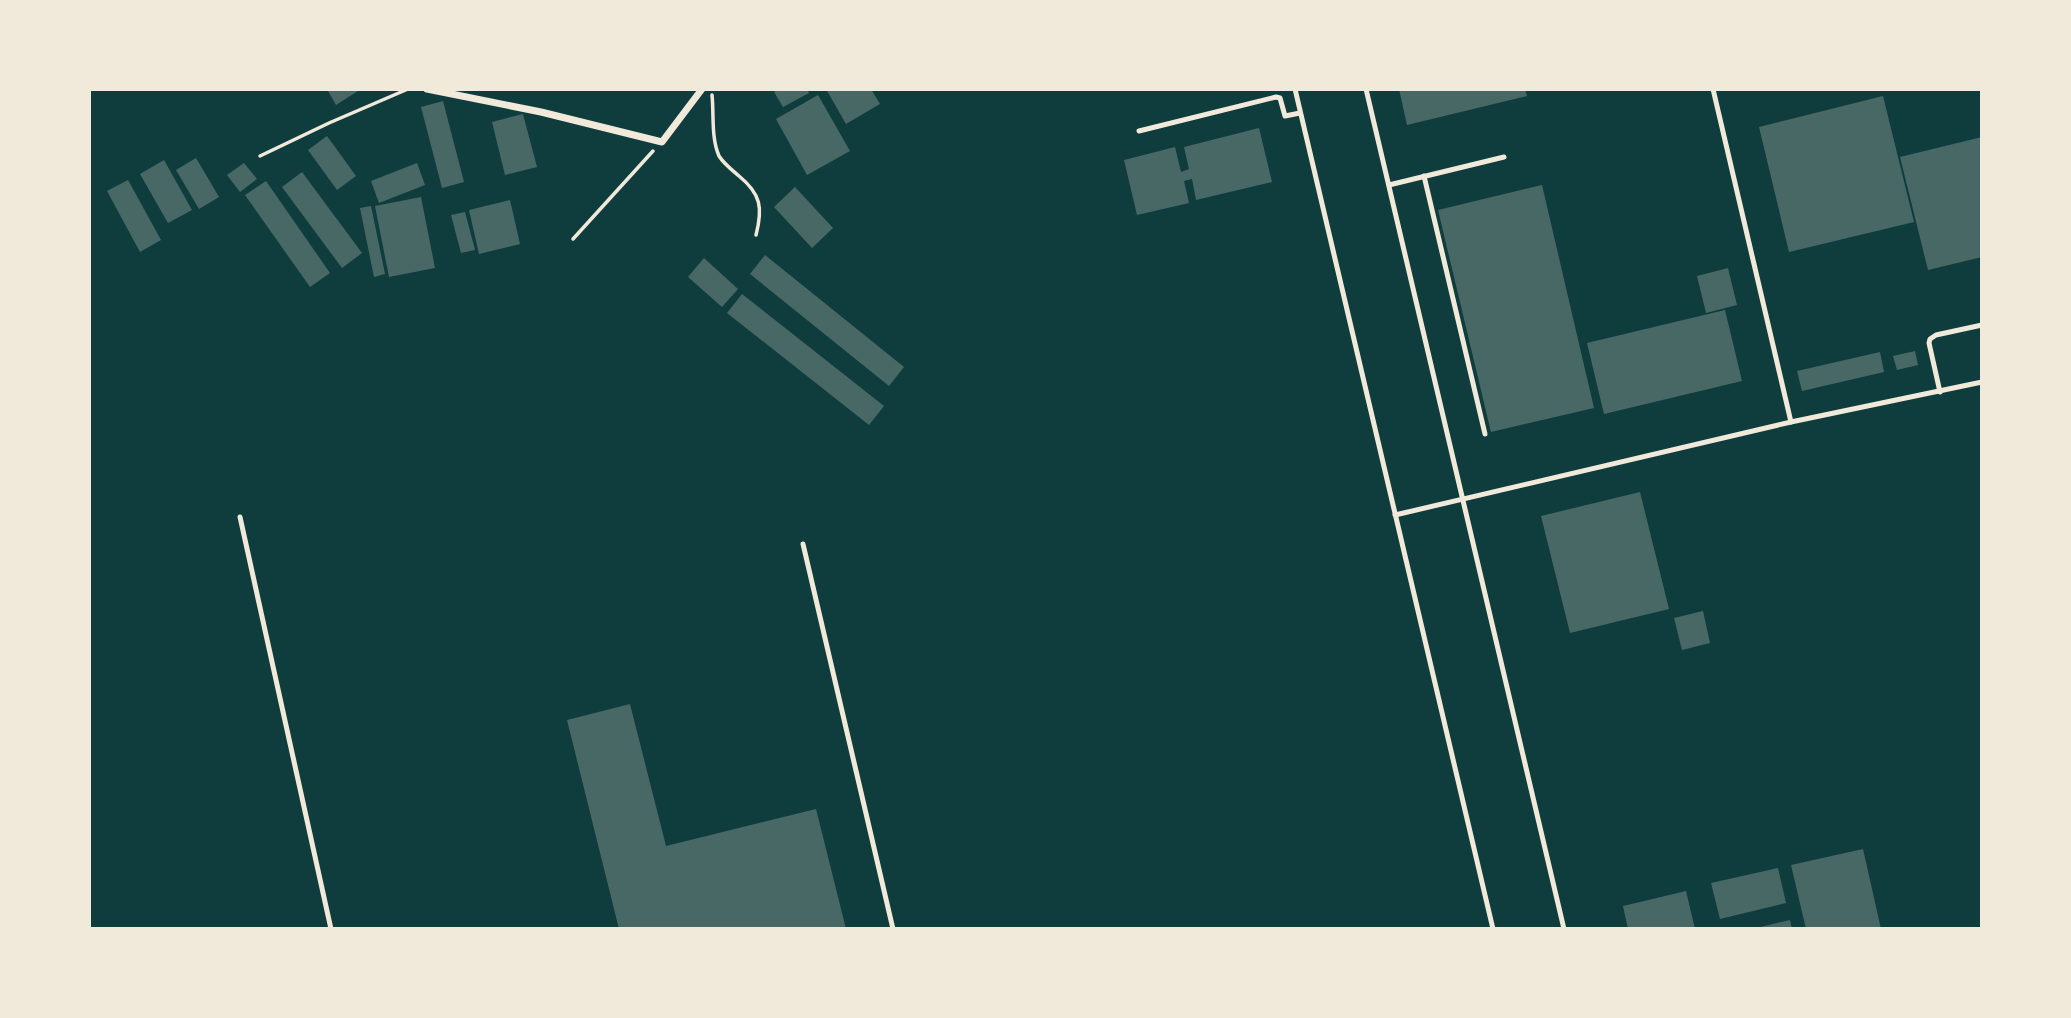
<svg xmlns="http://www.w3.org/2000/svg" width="2071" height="1018" font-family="Commissioner,sans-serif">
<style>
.building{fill:#486865}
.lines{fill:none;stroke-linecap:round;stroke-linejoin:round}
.path{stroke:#f1e9da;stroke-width:3.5}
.service{stroke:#f1e9da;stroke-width:5}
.minor{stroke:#f1e9da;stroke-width:7}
</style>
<rect width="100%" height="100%" fill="#0f3d3e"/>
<g class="building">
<polygon points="327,89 361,89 336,105"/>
<polygon points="780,89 807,89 809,93 783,107 774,92"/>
<polygon points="826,89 871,89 880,104 846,124"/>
<polygon points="1399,89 1525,89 1527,96 1407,125"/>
<polygon points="818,95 850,151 807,175 776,119"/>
<polygon points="1883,96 1914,222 1789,252 1759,127"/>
<polygon points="443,101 464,182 442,188 421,107"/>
<polygon points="523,114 537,167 505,175 492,122"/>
<polygon points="1259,128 1272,182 1196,200 1192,179 1184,181 1189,203 1137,215 1124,160 1175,147 1181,172 1189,169 1184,147"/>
<polygon points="327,136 356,176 337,190 308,150"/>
<polygon points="1982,137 1982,257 1928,270 1900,157"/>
<polygon points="196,158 219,197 199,209 176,170"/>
<polygon points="164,160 192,210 168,223 140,174"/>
<polygon points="244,163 257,179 240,192 227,175"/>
<polygon points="417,163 425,185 379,203 371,181"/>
<polygon points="302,172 362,253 342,268 282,187"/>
<polygon points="128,180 161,240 140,252 107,191"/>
<polygon points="266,181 330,273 310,287 245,195"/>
<polygon points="1542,185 1594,408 1491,432 1438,210"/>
<polygon points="795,187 833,228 812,248 774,207"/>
<polygon points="421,197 435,268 389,277 375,206"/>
<polygon points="510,200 520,244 479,254 469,210"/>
<polygon points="371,206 385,274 374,277 360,208"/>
<polygon points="465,212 475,250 461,253 451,215"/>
<polygon points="765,255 904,367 889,386 750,274"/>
<polygon points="704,258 738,289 722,307 688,277"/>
<polygon points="1728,268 1737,305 1706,313 1697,276"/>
<polygon points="742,294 884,406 869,425 727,313"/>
<polygon points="1725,310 1742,381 1604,414 1587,343"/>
<polygon points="1915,351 1918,365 1897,370 1893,356"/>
<polygon points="1880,352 1884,372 1802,391 1797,371"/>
<polygon points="1640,492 1669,609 1570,633 1541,516"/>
<polygon points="1703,611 1710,643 1682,650 1674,618"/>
<polygon points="630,704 666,846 816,809 846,929 619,929 567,720"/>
<polygon points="1863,849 1881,929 1806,929 1791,865"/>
<polygon points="1778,868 1786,903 1720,919 1711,883"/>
<polygon points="1686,891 1695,929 1628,929 1623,906"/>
<polygon points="1790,920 1792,929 1756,929 1756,928"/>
</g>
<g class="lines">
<g class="path">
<path d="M712,95C714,114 711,138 719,156C724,164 732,170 739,176C761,194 763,208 756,235"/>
<polyline points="260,156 329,123 408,89"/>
<polyline points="573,239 653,151"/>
</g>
<g class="service">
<polyline points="1295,89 1493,929"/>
<polyline points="1366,89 1564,929"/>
<polyline points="1713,89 1791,422"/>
<polyline points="1139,131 1276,97 1280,98 1285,116 1300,113"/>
<polyline points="1424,176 1485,434"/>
<polyline points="1389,185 1504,157"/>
<polyline points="1940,392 1929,343 1930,339 1936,335 1982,325"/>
<polyline points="1395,515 1791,422 1982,382"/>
<polyline points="240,517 331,929"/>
<polyline points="803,544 893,929"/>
</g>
<polyline class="minor" points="427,89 541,112 662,142 702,89"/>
</g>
<rect width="2071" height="1018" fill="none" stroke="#f1e9da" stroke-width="182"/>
</svg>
